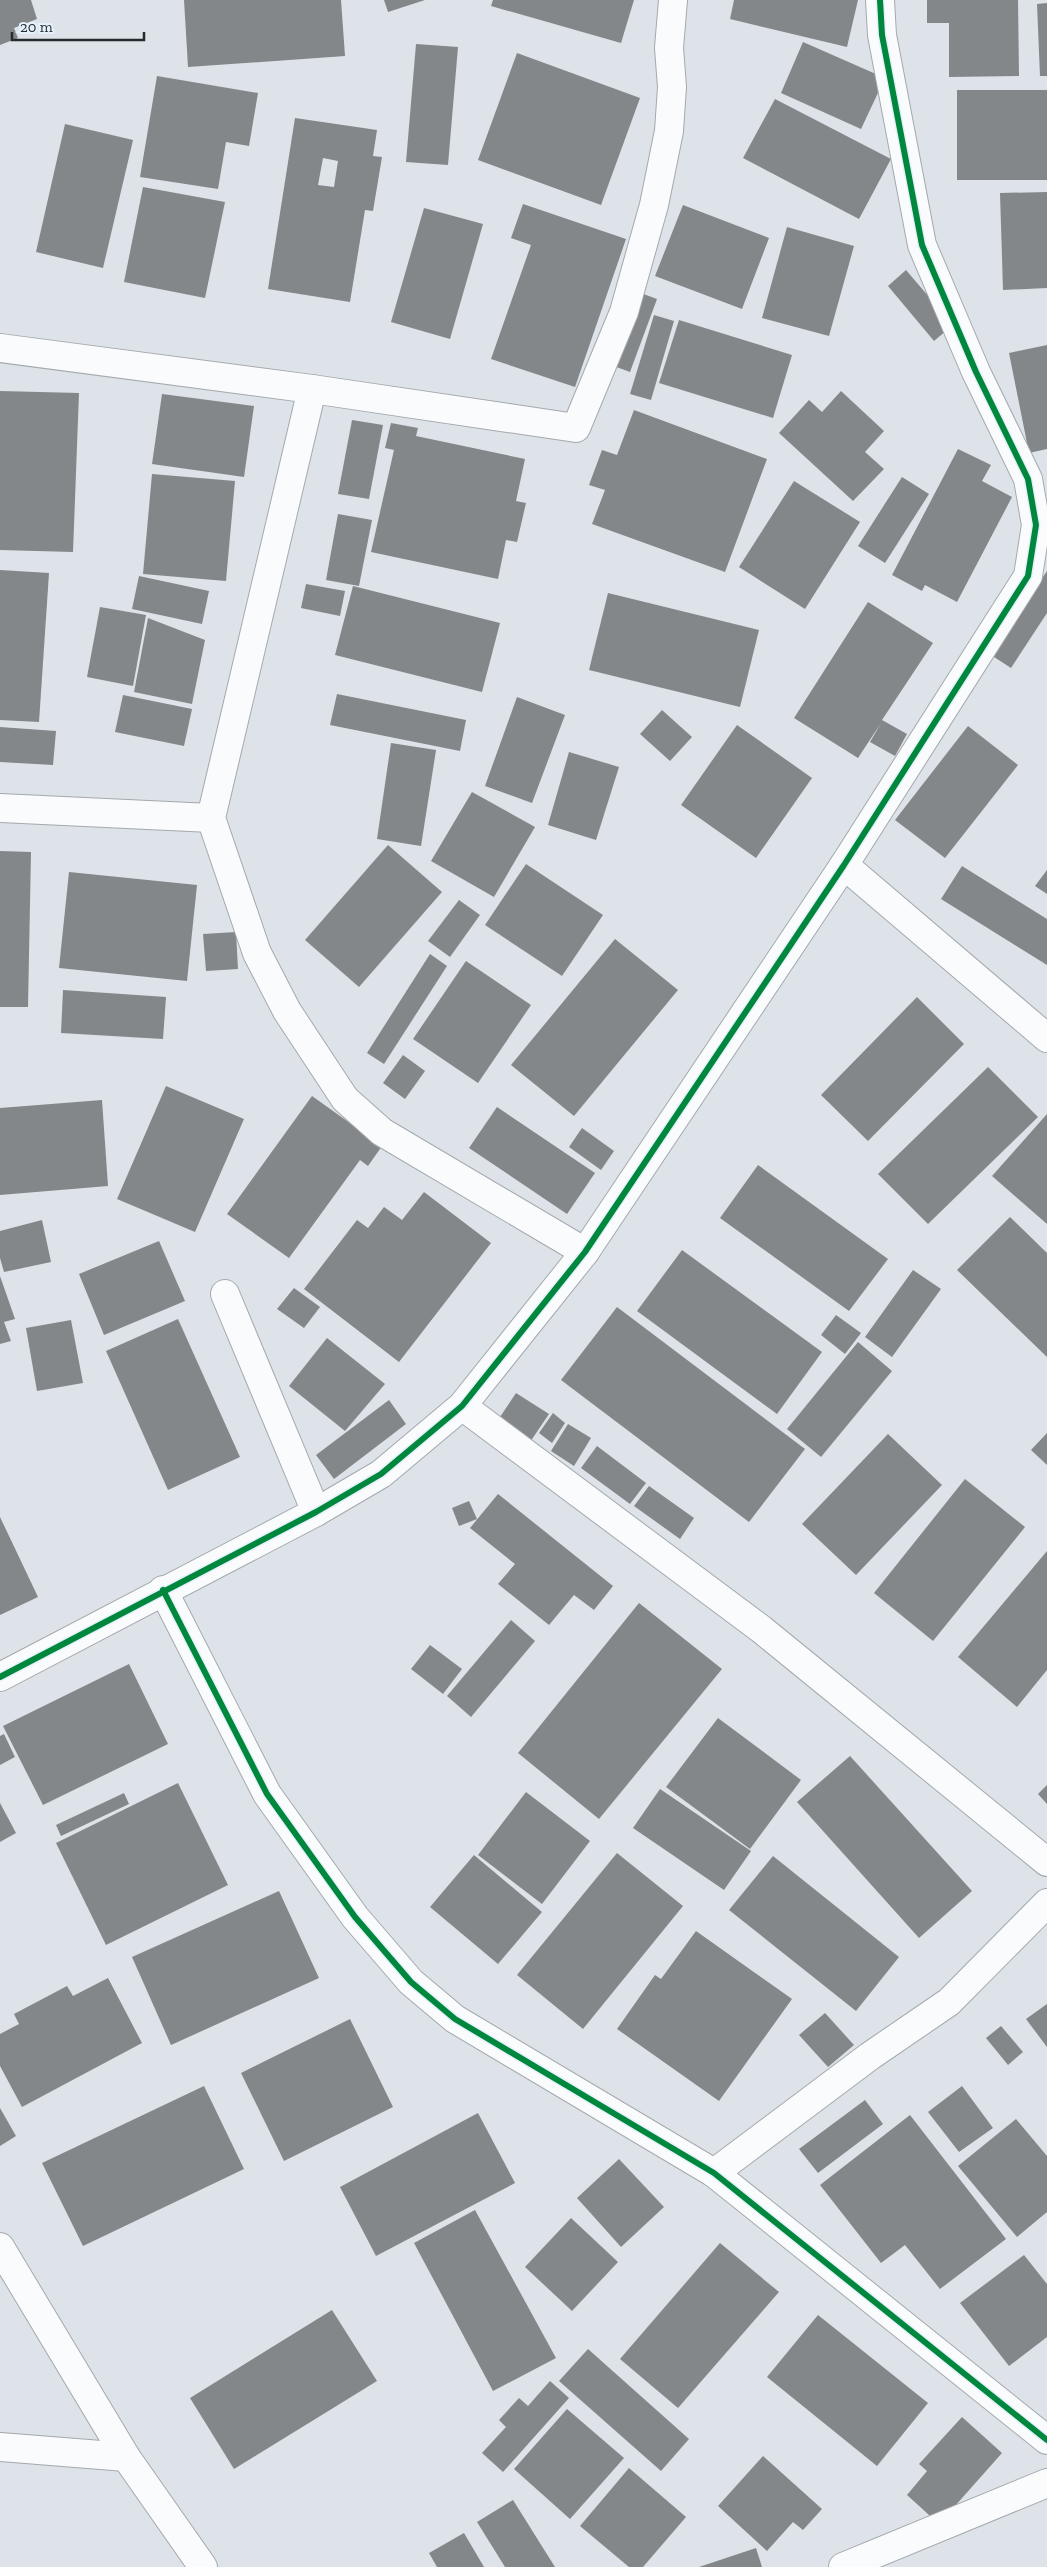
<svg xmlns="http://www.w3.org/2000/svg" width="1047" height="2567" font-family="'Zilla Slab',serif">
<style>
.building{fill:#83878a;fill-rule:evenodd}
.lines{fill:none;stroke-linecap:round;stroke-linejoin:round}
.street-casing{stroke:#a4a9ad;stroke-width:30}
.street{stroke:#fafbfc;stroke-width:28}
.cycleway-casing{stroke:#e5f1fa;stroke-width:9}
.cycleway{stroke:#00873e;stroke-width:6}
</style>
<rect width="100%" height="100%" fill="#dde3e8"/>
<g class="building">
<polygon points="0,0 31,0 37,19 14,28 18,38 0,45"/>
<polygon points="184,0 341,0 345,56 188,67"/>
<polygon points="384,0 425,0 388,12"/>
<polygon points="493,0 634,0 621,43 491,6"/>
<polygon points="734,0 858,0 847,47 730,19"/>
<polygon points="927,0 1018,0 1019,76 949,77 949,23 927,23"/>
<polygon points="1047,3 1047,76 1040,76 1037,4"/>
<polygon points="803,42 885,78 861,129 781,93"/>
<polygon points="416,44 458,47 448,165 406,162"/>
<polygon points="517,53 640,98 601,205 478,160"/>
<polygon points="157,76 258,93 249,146 226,142 218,189 140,177"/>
<rect x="957" y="90" width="90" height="90"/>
<polygon points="775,99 891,159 859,219 743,158"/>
<path d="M295,118L377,130L373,156L382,157L373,211L365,210L350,302L268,289ZM323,158L338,161L334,187L318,185Z"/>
<polygon points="65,124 133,140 103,268 36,252"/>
<polygon points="143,187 225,202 205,298 124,282"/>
<polygon points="1047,192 1047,288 1003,290 1000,193"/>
<polygon points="523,204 626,239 575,387 491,359 531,245 511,238"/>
<polygon points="683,205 769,238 742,309 655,276"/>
<polygon points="424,208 483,224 450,339 391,322"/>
<polygon points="787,227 854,246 829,336 762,318"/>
<polygon points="906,270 953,325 934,341 888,286"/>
<polygon points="638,292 657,299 630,372 611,365"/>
<polygon points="654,315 674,321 651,400 630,394"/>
<polygon points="679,320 792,355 773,418 659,383"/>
<polygon points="1047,345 1047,449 1029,453 1009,353"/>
<polygon points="0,391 79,393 73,552 0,550"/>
<polygon points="841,391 884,431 865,452 884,469 853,501 779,433 809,400 822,412"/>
<polygon points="162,394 254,406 244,477 152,464"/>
<polygon points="634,410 767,459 725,572 592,524 605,490 589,485 602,450 617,455"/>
<polygon points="352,420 383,425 369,499 338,494"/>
<polygon points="391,423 418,428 416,436 525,459 516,501 526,503 517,542 506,540 498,579 371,552 394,450 385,448"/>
<polygon points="958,449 991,465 982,481 1012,497 957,602 925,585 922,591 892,575"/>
<polygon points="152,474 235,481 226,581 143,574"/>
<polygon points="902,477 929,494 885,563 858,546"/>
<polygon points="794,481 860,522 805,609 739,567"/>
<polygon points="338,514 372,520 359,586 326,580"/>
<polygon points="0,570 49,573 39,722 0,720"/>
<polygon points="1047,571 1047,613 1011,668 991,655"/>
<polygon points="139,576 209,591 202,624 132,609"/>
<polygon points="306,584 345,591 340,616 301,608"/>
<polygon points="353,586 500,623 482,692 335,655"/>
<polygon points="608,593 759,630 740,707 589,670"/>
<polygon points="868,602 933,643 882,720 907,734 895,756 870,742 881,723 858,758 794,718"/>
<polygon points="100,607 146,615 133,686 87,677"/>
<polygon points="148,618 205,640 192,704 134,692"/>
<polygon points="337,694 466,720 460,751 330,725"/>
<polygon points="123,695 192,709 184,746 115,732"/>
<polygon points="517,697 565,715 532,803 485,786"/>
<polygon points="662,710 692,737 670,761 640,734"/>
<polygon points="737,725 812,778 756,858 681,805"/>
<polygon points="968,726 1018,765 945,858 895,820"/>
<polygon points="0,727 56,731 53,765 0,762"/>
<polygon points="391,743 436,750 421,846 377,839"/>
<polygon points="569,752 619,767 596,840 548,825"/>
<polygon points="472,792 535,827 494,897 431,861"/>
<polygon points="388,845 442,892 359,987 305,940"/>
<polygon points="0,851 31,852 28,1007 0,1007"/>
<polygon points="526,864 603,915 562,976 485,925"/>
<polygon points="962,866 1047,919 1047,965 941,899"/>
<polygon points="1047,870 1047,894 1035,886"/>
<polygon points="69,872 197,885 187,981 59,968"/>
<polygon points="459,900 480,915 450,957 428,941"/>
<polygon points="236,932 238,969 206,971 203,934"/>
<polygon points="615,939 678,990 574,1116 511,1065"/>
<polygon points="430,954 447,966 384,1064 367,1053"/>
<polygon points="466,961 531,1005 478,1083 413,1039"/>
<polygon points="63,990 166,997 163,1039 61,1033"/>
<polygon points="917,997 964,1044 868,1141 821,1095"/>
<polygon points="403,1055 425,1071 405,1099 383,1083"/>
<polygon points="988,1067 1038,1117 928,1224 878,1174"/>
<polygon points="166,1086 244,1119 195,1232 117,1199"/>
<polygon points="312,1096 382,1146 368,1166 360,1160 289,1258 227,1214"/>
<polygon points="102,1100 108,1186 0,1195 0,1108"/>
<polygon points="497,1107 595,1173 567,1214 469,1148"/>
<polygon points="1047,1114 1047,1224 992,1176"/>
<polygon points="582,1128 614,1151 601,1170 569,1147"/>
<polygon points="758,1165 888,1259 849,1311 720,1218"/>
<polygon points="424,1192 491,1243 399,1362 304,1289 357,1220 368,1228 384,1207 402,1220"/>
<polygon points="1010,1217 1047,1253 1047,1357 957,1270"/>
<polygon points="42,1220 51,1262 4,1272 0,1258 0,1231"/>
<polygon points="159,1241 185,1301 104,1335 79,1274"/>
<polygon points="682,1250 822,1352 777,1414 637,1311"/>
<polygon points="913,1270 941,1289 892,1357 865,1337"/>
<polygon points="0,1276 15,1319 4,1322 11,1341 0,1344"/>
<polygon points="294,1288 320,1307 304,1328 277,1309"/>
<polygon points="617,1307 805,1449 749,1522 561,1380"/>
<polygon points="836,1315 861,1333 845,1354 821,1335"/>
<polygon points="178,1319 240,1457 168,1490 106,1351"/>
<polygon points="71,1320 83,1383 37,1391 26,1328"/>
<polygon points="327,1338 385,1384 345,1431 289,1386"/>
<polygon points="858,1342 892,1371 821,1457 787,1429"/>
<polygon points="516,1393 549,1414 528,1445 496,1423"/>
<polygon points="389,1400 406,1424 334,1479 316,1455"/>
<polygon points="553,1413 565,1423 552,1443 539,1433"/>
<polygon points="568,1424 591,1438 574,1466 551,1451"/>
<polygon points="1047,1433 1047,1465 1031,1450"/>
<polygon points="888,1434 942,1485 856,1575 802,1524"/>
<polygon points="597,1446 646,1483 630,1504 581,1468"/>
<polygon points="965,1479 1025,1527 933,1641 874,1593"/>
<polygon points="649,1486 694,1518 680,1539 634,1506"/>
<polygon points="498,1494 613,1586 594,1610 574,1595 549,1625 498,1584 515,1564 470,1528"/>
<polygon points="469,1501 477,1519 459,1526 452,1508"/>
<polygon points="0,1517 38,1597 0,1615"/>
<polygon points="1047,1551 1047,1670 1017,1707 958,1657"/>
<polygon points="639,1603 722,1669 599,1819 518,1753"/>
<polygon points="511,1620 535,1641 471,1717 447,1696"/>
<polygon points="430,1645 462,1669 443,1694 411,1669"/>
<polygon points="129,1664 168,1744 43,1805 3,1726"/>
<polygon points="718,1718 801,1780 750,1849 666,1787"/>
<polygon points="4,1734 15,1757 0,1765 0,1736"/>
<polygon points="850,1756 972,1891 919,1938 797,1802"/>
<polygon points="178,1783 228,1885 106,1945 56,1843"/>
<polygon points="1047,1785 1047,1804 1038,1794"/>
<polygon points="660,1789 751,1851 724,1890 633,1828"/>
<polygon points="526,1792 590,1841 542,1904 478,1855"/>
<polygon points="124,1793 129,1804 61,1836 56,1825"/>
<polygon points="0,1803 16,1833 0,1842"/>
<polygon points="617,1853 683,1906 583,2029 517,1975"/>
<polygon points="474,1855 542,1912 498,1964 430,1907"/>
<polygon points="773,1856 899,1957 856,2011 729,1910"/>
<polygon points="279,1891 319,1978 171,2045 132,1957"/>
<polygon points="696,1931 792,1999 719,2101 617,2029 655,1975 661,1979"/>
<polygon points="108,1978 142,2043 22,2107 0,2066 0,2034 19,2024 14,2014 67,1986 73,1996"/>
<polygon points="1047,2004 1047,2047 1026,2019"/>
<polygon points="825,2013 854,2045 828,2067 799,2035"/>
<polygon points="350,2019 393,2107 284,2161 241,2073"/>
<polygon points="1001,2026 1023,2052 1008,2065 986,2038"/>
<polygon points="204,2086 244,2169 83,2246 42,2163"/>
<polygon points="962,2086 993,2128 959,2152 928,2112"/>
<polygon points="865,2100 883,2124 818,2173 799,2149"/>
<polygon points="0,2108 16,2136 0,2146"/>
<polygon points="478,2113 515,2183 376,2256 340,2187"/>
<polygon points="910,2115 1006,2239 940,2289 905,2245 881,2263 820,2185"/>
<polygon points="1016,2119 1047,2156 1047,2212 1017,2237 958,2166"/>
<polygon points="619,2159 664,2207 621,2247 577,2198"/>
<polygon points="475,2210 556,2358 493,2391 414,2243"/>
<polygon points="571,2218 618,2262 572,2311 525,2267"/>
<polygon points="720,2243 779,2292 678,2408 620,2359"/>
<polygon points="1024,2255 1047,2284 1047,2337 1009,2366 960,2303"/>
<polygon points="332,2310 377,2381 234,2469 190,2398"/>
<polygon points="818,2315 928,2403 877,2466 767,2377"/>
<polygon points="588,2349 689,2439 661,2471 559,2381"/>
<polygon points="550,2381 569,2398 503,2472 482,2453 506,2427 499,2420 519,2398 528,2406"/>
<polygon points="567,2409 624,2458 570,2519 514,2469"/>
<polygon points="962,2417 1002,2453 939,2524 907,2495 927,2471 919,2464"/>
<polygon points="763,2456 822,2509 803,2530 793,2522 767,2551 718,2506"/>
<polygon points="629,2468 686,2517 643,2567 629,2567 580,2526"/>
<polygon points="513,2500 555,2567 505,2567 477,2522"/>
<polygon points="464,2533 484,2567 437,2567 429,2553"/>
<polygon points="756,2548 762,2567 699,2567"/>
</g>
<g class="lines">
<defs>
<g id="street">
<polyline points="0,348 312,389 576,428 624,312 654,205 669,131 672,87 669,48 673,0"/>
<polyline points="312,389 211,818 257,953 287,1011 345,1099 382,1132 585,1252"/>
<polyline points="0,808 211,818"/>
<polyline points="844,865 1047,1038"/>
<polyline points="225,1294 316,1512"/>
<polyline points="462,1406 761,1629 1047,1862"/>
<polyline points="163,1590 267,1794 355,1917 411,1982 455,2019 714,2173 1047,2440"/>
<polyline points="0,1677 316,1512 381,1474 462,1406 585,1252 844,865 1028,576 1036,525 1028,479 976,372 922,245 882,35 880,0"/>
<polyline points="714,2173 870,2056 949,2002 1047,1903"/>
<polyline points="0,2247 126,2457 203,2567"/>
<polyline points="0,2447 126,2457"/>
<polyline points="843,2567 1047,2483"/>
</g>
</defs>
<use href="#street" class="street-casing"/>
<use href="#street" class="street"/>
<defs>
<g id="cycleway">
<polyline points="163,1590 267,1794 355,1917 411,1982 455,2019 714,2173 1047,2440"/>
<polyline points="0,1677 316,1512 381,1474 462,1406 585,1252 844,865 1028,576 1036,525 1028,479 976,372 922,245 882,35 880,0"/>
</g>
</defs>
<use href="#cycleway" class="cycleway-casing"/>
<use href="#cycleway" class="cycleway"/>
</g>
<path d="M12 32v8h132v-8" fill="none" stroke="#252a2d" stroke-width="2.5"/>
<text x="20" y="32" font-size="15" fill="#252a2d" stroke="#e5f1fa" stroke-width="4" paint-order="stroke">20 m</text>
</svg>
